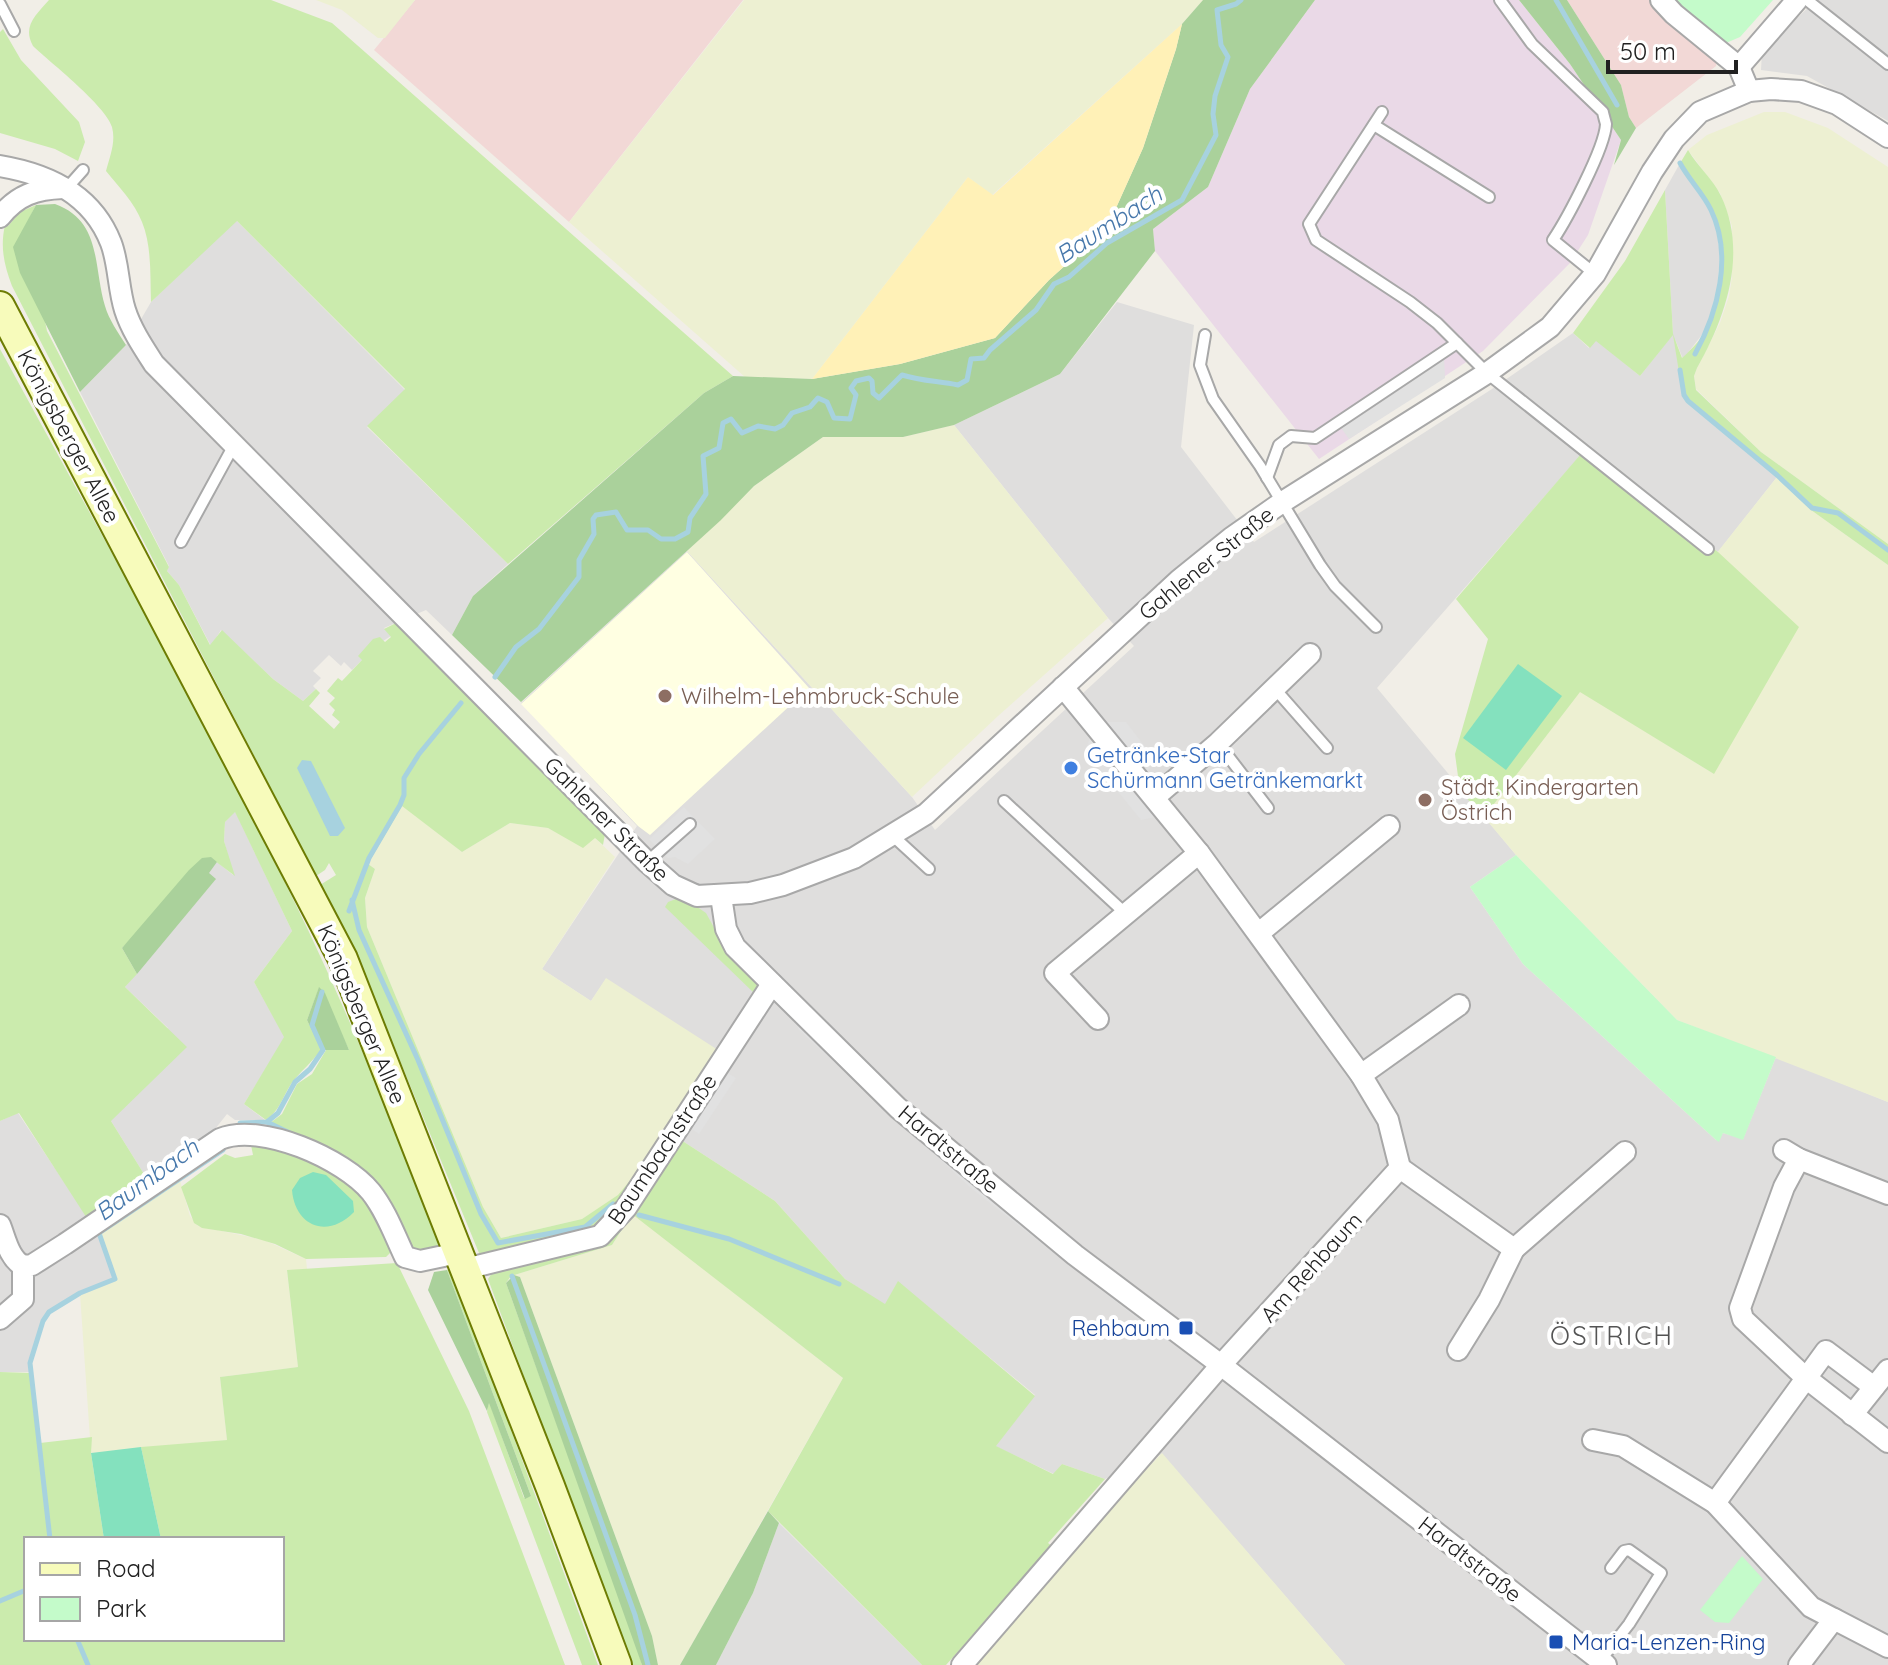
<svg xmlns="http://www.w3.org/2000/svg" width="1888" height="1665" font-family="Quicksand,sans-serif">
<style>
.residential{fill:#dfdedd}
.commercial{fill:#f2d8d6}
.industrial{fill:#ead9e7}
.education{fill:#ffffe2}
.farmland{fill:#edf0d2}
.grass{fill:#cbebad}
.forest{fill:#aad19b}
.sand{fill:#fff1b7}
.park{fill:#c4fbca}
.pitch{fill:#84e1be}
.parking{fill:#e1e1e1}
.water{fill:#a7d2df}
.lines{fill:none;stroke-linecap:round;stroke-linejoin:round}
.stream{stroke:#a7d2df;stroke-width:5}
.lane-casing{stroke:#a8a8a8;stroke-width:14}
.street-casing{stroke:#a8a8a8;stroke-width:24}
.secondary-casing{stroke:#6d7c03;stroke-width:32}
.lane{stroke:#fff;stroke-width:10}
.street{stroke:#fff;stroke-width:20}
.secondary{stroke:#f7fbbb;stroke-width:28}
.education-dot{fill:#8d6e63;stroke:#fff;stroke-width:3}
.shop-dot{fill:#3f7fe0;stroke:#fff;stroke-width:3}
.transit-dot{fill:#1a4fb4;stroke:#fff;stroke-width:3}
.labels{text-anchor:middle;stroke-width:8;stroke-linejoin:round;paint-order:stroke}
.street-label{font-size:22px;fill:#212121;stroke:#fff}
.education-label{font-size:22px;fill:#785e54;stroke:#fff;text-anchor:start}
.shop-label{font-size:22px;fill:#366cbe;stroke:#fff;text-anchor:start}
.transit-label{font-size:22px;fill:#164399;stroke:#fff;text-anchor:end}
.water-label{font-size:24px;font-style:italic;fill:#4778ab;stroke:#fff}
.quarter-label{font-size:26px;letter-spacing:2px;fill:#545454;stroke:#fff}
</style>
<rect width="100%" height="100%" fill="#f1eee7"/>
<g class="residential">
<polygon points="1816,0 1888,0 1888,121 1807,76 1761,70 1762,52"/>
<polygon points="1679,165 1710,211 1716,224 1720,255 1717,298 1708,327 1683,359 1675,339 1687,402 1777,477 1718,552 1587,448 1377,688 1516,855 1470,887 1523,964 1716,1140 1723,1133 1743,1139 1776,1057 1888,1102 1888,1665 1345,1665 1162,1454 1105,1479 1062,1464 1054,1474 995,1446 1035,1395 898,1282 885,1305 845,1279 775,1201 681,1140 606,979 591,1001 542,969 637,826 521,703 687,551 912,797 935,830 1134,646 1108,618 954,425 1060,374 1117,302 1194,325 1181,447 1254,542 1492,389 1573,333 1589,348 1596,340 1640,376 1673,334 1665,190"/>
<polygon points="236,220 405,390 367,427 508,564 473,596 452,635 426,610 384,628 391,636 359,656 363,659 352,670 344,662 341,666 329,655 313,671 321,678 313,686 316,689 303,701 273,679 221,630 211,646 179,585 167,571 169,566 80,392 126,345 151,302"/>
<polygon points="235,811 292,931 254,982 285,1037 244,1104 265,1120 235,1120 227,1114 199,1149 149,1182 111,1121 80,1093 85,1090 84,1088 168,1028 125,987 215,880 208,873 217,862 233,875 224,841 225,822"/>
<polygon points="18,1113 98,1233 114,1279 80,1292 49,1311 42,1321 29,1362 31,1372 0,1372 0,1121"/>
<polygon points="779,1523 922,1665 716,1665 753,1593"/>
</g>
<g class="commercial">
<polygon points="415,0 743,0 569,222 374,50"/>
<polygon points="1567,0 1652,0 1717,59 1716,66 1636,128 1629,117 1621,85"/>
</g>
<polygon class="industrial" points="1315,0 1519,0 1570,64 1621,140 1588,235 1570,263 1483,351 1319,459 1155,251 1153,229 1208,187 1250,89"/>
<polygon class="education" points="687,552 809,688 650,835 638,826 521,704"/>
<g class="farmland">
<polygon points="316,0 415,0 385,38 378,38 342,10"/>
<polygon points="744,0 1203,0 1182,24 992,195 968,177 812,379 745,377 569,222"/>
<polygon points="1764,112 1785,112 1828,128 1888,167 1888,544 1761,452 1696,389 1694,376 1697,368 1720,323 1729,296 1732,277 1732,226 1720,193 1688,150 1707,135"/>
<polygon points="954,425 1108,618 998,716 912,797 687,551 754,486 823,437 903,437"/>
<polygon points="1777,477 1811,510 1888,565 1888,1102 1677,1020 1516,855 1484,817 1580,691 1714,774 1712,559"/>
<polygon points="402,805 462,852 510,823 548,828 566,837 595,838 615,857 542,969 591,1001 606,978 718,1050 642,1166 618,1196 582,1219 501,1238 483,1207 367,927 365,898 375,869 368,865"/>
<polygon points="179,1177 190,1216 198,1226 264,1240 306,1259 307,1269 287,1271 298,1367 220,1377 227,1440 91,1453 80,1294 116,1279 99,1229"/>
<polygon points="633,1214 843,1378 680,1665 658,1665 652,1636 524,1288 520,1277 514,1275 612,1245"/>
<polygon points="1162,1453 1345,1665 971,1665 1098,1520"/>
</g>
<g class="grass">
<path d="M49,0H271L332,23L733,376L704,393L508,564L367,426L405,389L237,221L151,302C150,277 152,246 142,222C134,202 119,187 106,171C110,156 116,142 112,127C106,106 51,63 33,46C22,26 36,15 49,0Z"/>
<polygon points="3,29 21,60 79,122 85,142 78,161 55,149 0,133 0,32"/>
<path d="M1688,150C1698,167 1713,179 1721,196C1748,253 1726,317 1697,368L1694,376L1696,390L1761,452L1888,544V565L1811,510L1777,477L1687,402L1683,397L1673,335L1640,376L1596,341L1590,348L1573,333L1625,261L1665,190L1673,334L1682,358C1692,349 1704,336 1710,324C1722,296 1725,253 1716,224C1709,202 1692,184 1679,165Z"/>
<path d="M36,205L26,225L47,331L169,567L167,571L179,585L210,645L222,630L273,679L303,701L316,689L320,693L309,706L334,729L340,722L332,715L335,710L329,704L335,698L327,691L338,678L342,681L362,660L358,656L373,639L380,637L385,642L391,637L384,629L398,622L605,834L603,845L595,838L583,848L548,828L510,823L462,852L402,806L368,864L375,869L365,898L367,927L483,1207L501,1238L582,1219L618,1195L642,1166L754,993L665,907L668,902L676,899L690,902L706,913L723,944L762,986L604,1226L486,1255L479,1253L391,1039L320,885L336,875L329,863L325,870L316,876L12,286C4,265 0,247 5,225L8,226L20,212Z"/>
<path d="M0,349C105,542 214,733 309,932C357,1034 399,1139 441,1244C433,1252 420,1251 411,1247L378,1185L350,1159L270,1123L282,1114L297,1084L312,1074L326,1050H349L319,988L307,1020L321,1050C312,1062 299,1073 291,1084C282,1098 280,1110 266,1120L244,1104L284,1037L254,982L292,931L235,812L225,822L224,841L235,876L211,858L122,948L137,974L125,987L187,1047L111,1121L149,1182L90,1223L19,1113L0,1121Z"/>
<polygon points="1587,447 1718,552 1799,627 1714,774 1580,692 1484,817 1460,791 1455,754 1488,639 1456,599"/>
<path d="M250,1140C278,1141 345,1172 363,1195C375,1210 382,1234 391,1252L386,1257L306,1259L275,1244L241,1234L202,1228L194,1223L181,1187L225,1154L235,1158L253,1155Z"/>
<polygon points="681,1140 775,1201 845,1279 885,1304 898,1281 1035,1396 996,1446 1053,1474 1062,1464 1105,1479 1048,1543 1052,1546 946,1665 922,1665 768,1511 843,1378 632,1214 612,1245 511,1276 506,1283 635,1641 642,1665 630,1665 488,1279 492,1273 595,1244"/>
<polygon points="397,1263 469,1411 565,1665 0,1665 0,1372 32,1373 40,1443 92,1437 91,1453 104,1539 26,1539 26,1639 282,1639 282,1539 161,1539 141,1447 227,1440 220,1377 298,1367 287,1270"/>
<polygon points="451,1268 598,1665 582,1665 487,1412 489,1401 524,1498 531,1496 447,1270"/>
</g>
<g class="forest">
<polygon points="1203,0 1315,0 1250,89 1208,187 1153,229 1155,251 1060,374 954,425 903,437 823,437 754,486 721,520 521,702 452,635 473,596 704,393 733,376 812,379 900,364 995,338 1049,280 1107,228 1143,148 1176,49 1182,24"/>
<polygon points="1519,0 1567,0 1621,85 1629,117 1636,128 1614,165 1621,140 1570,64"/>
<path d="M55,204C102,221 93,266 105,306C109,320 118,332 126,345L80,392L20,273L13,247L36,205Z"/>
<polygon points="211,857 217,862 209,873 216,879 137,974 122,948 189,870 202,858"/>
<polygon points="319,987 325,993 349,1050 321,1050 307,1020"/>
<polygon points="447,1270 531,1496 525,1499 489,1403 487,1411 428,1290 434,1272"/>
<polygon points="514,1275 520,1277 524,1288 652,1636 658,1665 642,1665 506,1283"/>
<polygon points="768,1511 779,1523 753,1593 716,1665 680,1665"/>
</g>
<polygon class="sand" points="1182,24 1176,49 1143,148 1107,228 1049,280 995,338 900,364 812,379 968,177 993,195"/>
<g class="park">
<polygon points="1669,0 1773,0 1740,37 1726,43"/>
<polygon points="1516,855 1677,1020 1776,1057 1743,1140 1723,1133 1719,1142 1716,1140 1523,964 1470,887"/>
<polygon points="1742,1556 1763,1579 1729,1623 1715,1622 1700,1610"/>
</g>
<g class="pitch">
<polygon points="1518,664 1562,696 1506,770 1463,738"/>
<path d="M313,1172L326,1175L353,1201L354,1212C328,1239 295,1227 292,1190L300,1178Z"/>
<polygon points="141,1447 161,1539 104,1539 91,1453"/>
</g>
<g class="parking">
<polygon points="1444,355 1445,378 1349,439 1339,425"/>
<polygon points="1103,722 1126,722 1153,757 1147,776"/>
<polygon points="1092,733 1160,816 1141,820 1085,751"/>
<polygon points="684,807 715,839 688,864 675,857 668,858 649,839"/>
<polygon points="799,1019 1175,1340 1166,1341 971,1188 798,1029"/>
<polygon points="726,1072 736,1078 699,1134 690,1128"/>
</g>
<polygon class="water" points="302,760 311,761 345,828 338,836 330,836 297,768"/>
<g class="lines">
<g class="stream">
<polyline points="1556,0 1617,105"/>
<path d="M1680,163C1689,180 1703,193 1711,210C1733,256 1718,312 1695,354"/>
<polyline points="1680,370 1684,395 1688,401 1777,475 1812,508 1838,513 1888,550"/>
<path d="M495,677L516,647L539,629L579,577V560L594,534L593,519L596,515L616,512L627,530H648L661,539H675L688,532L690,518L706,494L703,456L719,448L723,423L731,419L742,433L758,426L775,429L783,425L792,413L810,407L818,398L827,402L834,418L850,419L856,395L851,388L856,381L869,378L872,381L873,393L879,398L902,375C922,381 938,381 958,385L967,380L971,359L984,358L990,350L1036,310L1054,284L1069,277L1107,243L1182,200L1216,135L1213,114L1215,96L1228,57L1221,45L1217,10L1236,4L1241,0"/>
<polyline points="352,900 359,930 418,1060 481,1214 498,1243 585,1227 613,1204"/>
<polyline points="349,911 369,858 400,805 404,795 404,778 419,754 461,703"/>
<polyline points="267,1122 294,1135"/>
<polyline points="240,1123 267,1122 278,1113 295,1082 310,1069 323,1050 312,1025 322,992"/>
<polyline points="639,1215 729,1239 839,1284"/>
<polyline points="512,1276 635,1615 648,1665"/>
<polyline points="50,1539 30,1363 43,1321 49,1312 80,1293 115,1279 99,1233 223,1150 226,1144"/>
<polyline points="0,1601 26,1590"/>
<polyline points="77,1639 88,1665"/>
</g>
<defs>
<g id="lane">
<path d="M1500,0L1532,44L1603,112C1603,113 1606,124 1606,124C1605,148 1567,219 1553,240L1595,274"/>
<polyline points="1807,0 1888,64"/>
<polyline points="0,4 14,31"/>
<polyline points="1382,112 1309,224 1316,240 1410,302 1437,323 1487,373 1708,549"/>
<polyline points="1374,125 1489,197"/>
<polyline points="67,188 83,170"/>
<polyline points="1205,335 1200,365 1213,399 1260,466 1320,565 1335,586 1376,627"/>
<polyline points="1267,478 1279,445 1291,436 1315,438 1457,343"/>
<polyline points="181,542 234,445"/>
<polyline points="1276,690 1327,748"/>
<polyline points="1218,743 1268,808"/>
<polyline points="1004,801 1126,914"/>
<polyline points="893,836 929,869"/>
<polyline points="647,862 690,824"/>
<polyline points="1600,1661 1629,1624 1661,1573 1629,1550 1624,1551 1611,1568"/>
</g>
<g id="street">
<polyline points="1661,0 1674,14 1739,67 1749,91"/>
<polyline points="1739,67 1797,0"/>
<path d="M0,166C48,174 92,194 111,243C119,264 118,288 125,310C131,329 143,347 154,364L647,862L673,885L697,896L750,893L783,885L854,858L926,814L1179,580L1231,538L1281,503L1487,373L1550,327L1595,274L1652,172L1674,139L1700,112L1749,91L1771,89L1801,91L1837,104L1888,137"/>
<path d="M0,217C17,195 36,189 63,188"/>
<polyline points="1155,797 1218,743 1310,654"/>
<polyline points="721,896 726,929 735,947 898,1108 1075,1255 1221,1365 1606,1665"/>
<polyline points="1259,933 1389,826"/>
<polyline points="1098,1019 1055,973 1199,853"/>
<polyline points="1361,1075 1459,1005"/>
<polyline points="1784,1150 1799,1159 1888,1194"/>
<polyline points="1799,1159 1784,1187 1740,1308 1743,1319 1806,1378 1888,1442"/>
<polyline points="1400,1168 1514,1249 1625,1152"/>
<path d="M0,1225C6,1240 9,1258 23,1266"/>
<polyline points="465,1269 600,1236 626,1208 772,984"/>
<path d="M0,1319L23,1299V1266L32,1265L65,1244L220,1139C261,1122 344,1159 371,1192C386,1211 395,1236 405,1257L420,1261L458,1253"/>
<polyline points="1458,1350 1489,1300 1514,1249"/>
<polyline points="1852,1415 1888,1370"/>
<polyline points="1593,1440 1623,1446 1715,1503 1811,1607 1834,1619"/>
<polyline points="1715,1503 1826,1351 1874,1387"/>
<polyline points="962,1665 1221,1365 1400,1168 1388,1120 1361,1075 1199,853 1063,687"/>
<polyline points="1799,1665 1834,1619 1888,1647"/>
</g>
<polyline id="secondary" points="0,306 343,959 550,1486 617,1665"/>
</defs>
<use href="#lane" class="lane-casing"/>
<use href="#street" class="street-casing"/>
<use href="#secondary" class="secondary-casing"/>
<use href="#lane" class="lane"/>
<use href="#street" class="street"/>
<use href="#secondary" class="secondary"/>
</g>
<g class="education-dot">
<circle cx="665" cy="696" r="8"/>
<circle cx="1425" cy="800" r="8"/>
</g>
<circle class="shop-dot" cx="1071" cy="768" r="8"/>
<g class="transit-dot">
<rect x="1178" y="1320" width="16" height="16" rx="4"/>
<rect x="1548" y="1634" width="16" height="16" rx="4"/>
</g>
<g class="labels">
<g class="street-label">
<text transform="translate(69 436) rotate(62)" y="8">Königsberger Allee</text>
<text transform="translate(1206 563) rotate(-39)" y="8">Gahlener Straße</text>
<text transform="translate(607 819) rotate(45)" y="8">Gahlener Straße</text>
<text transform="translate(362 1014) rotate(67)" y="8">Königsberger Allee</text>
<text transform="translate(662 1149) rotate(-56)" y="8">Baumbachstraße</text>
<text transform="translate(949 1149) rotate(40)" y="8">Hardtstraße</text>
<text transform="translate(1311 1267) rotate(-48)" y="8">Am Rehbaum</text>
<text transform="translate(1470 1559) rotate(38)" y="8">Hardtstraße</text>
</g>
<g class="education-label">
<text x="681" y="704">Wilhelm-Lehmbruck-Schule</text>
<text x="1441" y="795">Städt. Kindergarten<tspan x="1441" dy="25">Östrich</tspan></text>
</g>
<g class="shop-label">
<text x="1087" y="763">Getränke-Star<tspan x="1087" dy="25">Schürmann Getränkemarkt</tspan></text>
</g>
<g class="transit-label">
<text x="1170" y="1336">Rehbaum</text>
<text x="1572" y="1650" text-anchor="start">Maria-Lenzen-Ring</text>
</g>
<g class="water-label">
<text transform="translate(1109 225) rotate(-33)" y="8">Baumbach</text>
<text transform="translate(147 1180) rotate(-36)" y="8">Baumbach</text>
</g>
<g class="quarter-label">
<text x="1612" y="1345">ÖSTRICH</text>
</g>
</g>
<rect x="24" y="1537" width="260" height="104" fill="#ffffff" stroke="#a6a6a6" stroke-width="2"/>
<rect x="40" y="1563" width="40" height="12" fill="#f7fbbb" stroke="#a6a6a6" stroke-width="2"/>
<text x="96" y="1577" font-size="24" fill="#212121">Road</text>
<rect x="40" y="1597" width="40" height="24" fill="#c4fbca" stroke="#a6a6a6" stroke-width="2"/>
<text x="96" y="1617" font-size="24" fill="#212121">Park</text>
<path d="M1608 60v12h128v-12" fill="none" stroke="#212121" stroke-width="4"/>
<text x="1620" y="60" font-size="24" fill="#212121" stroke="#ffffff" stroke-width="6" paint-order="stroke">50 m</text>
</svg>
